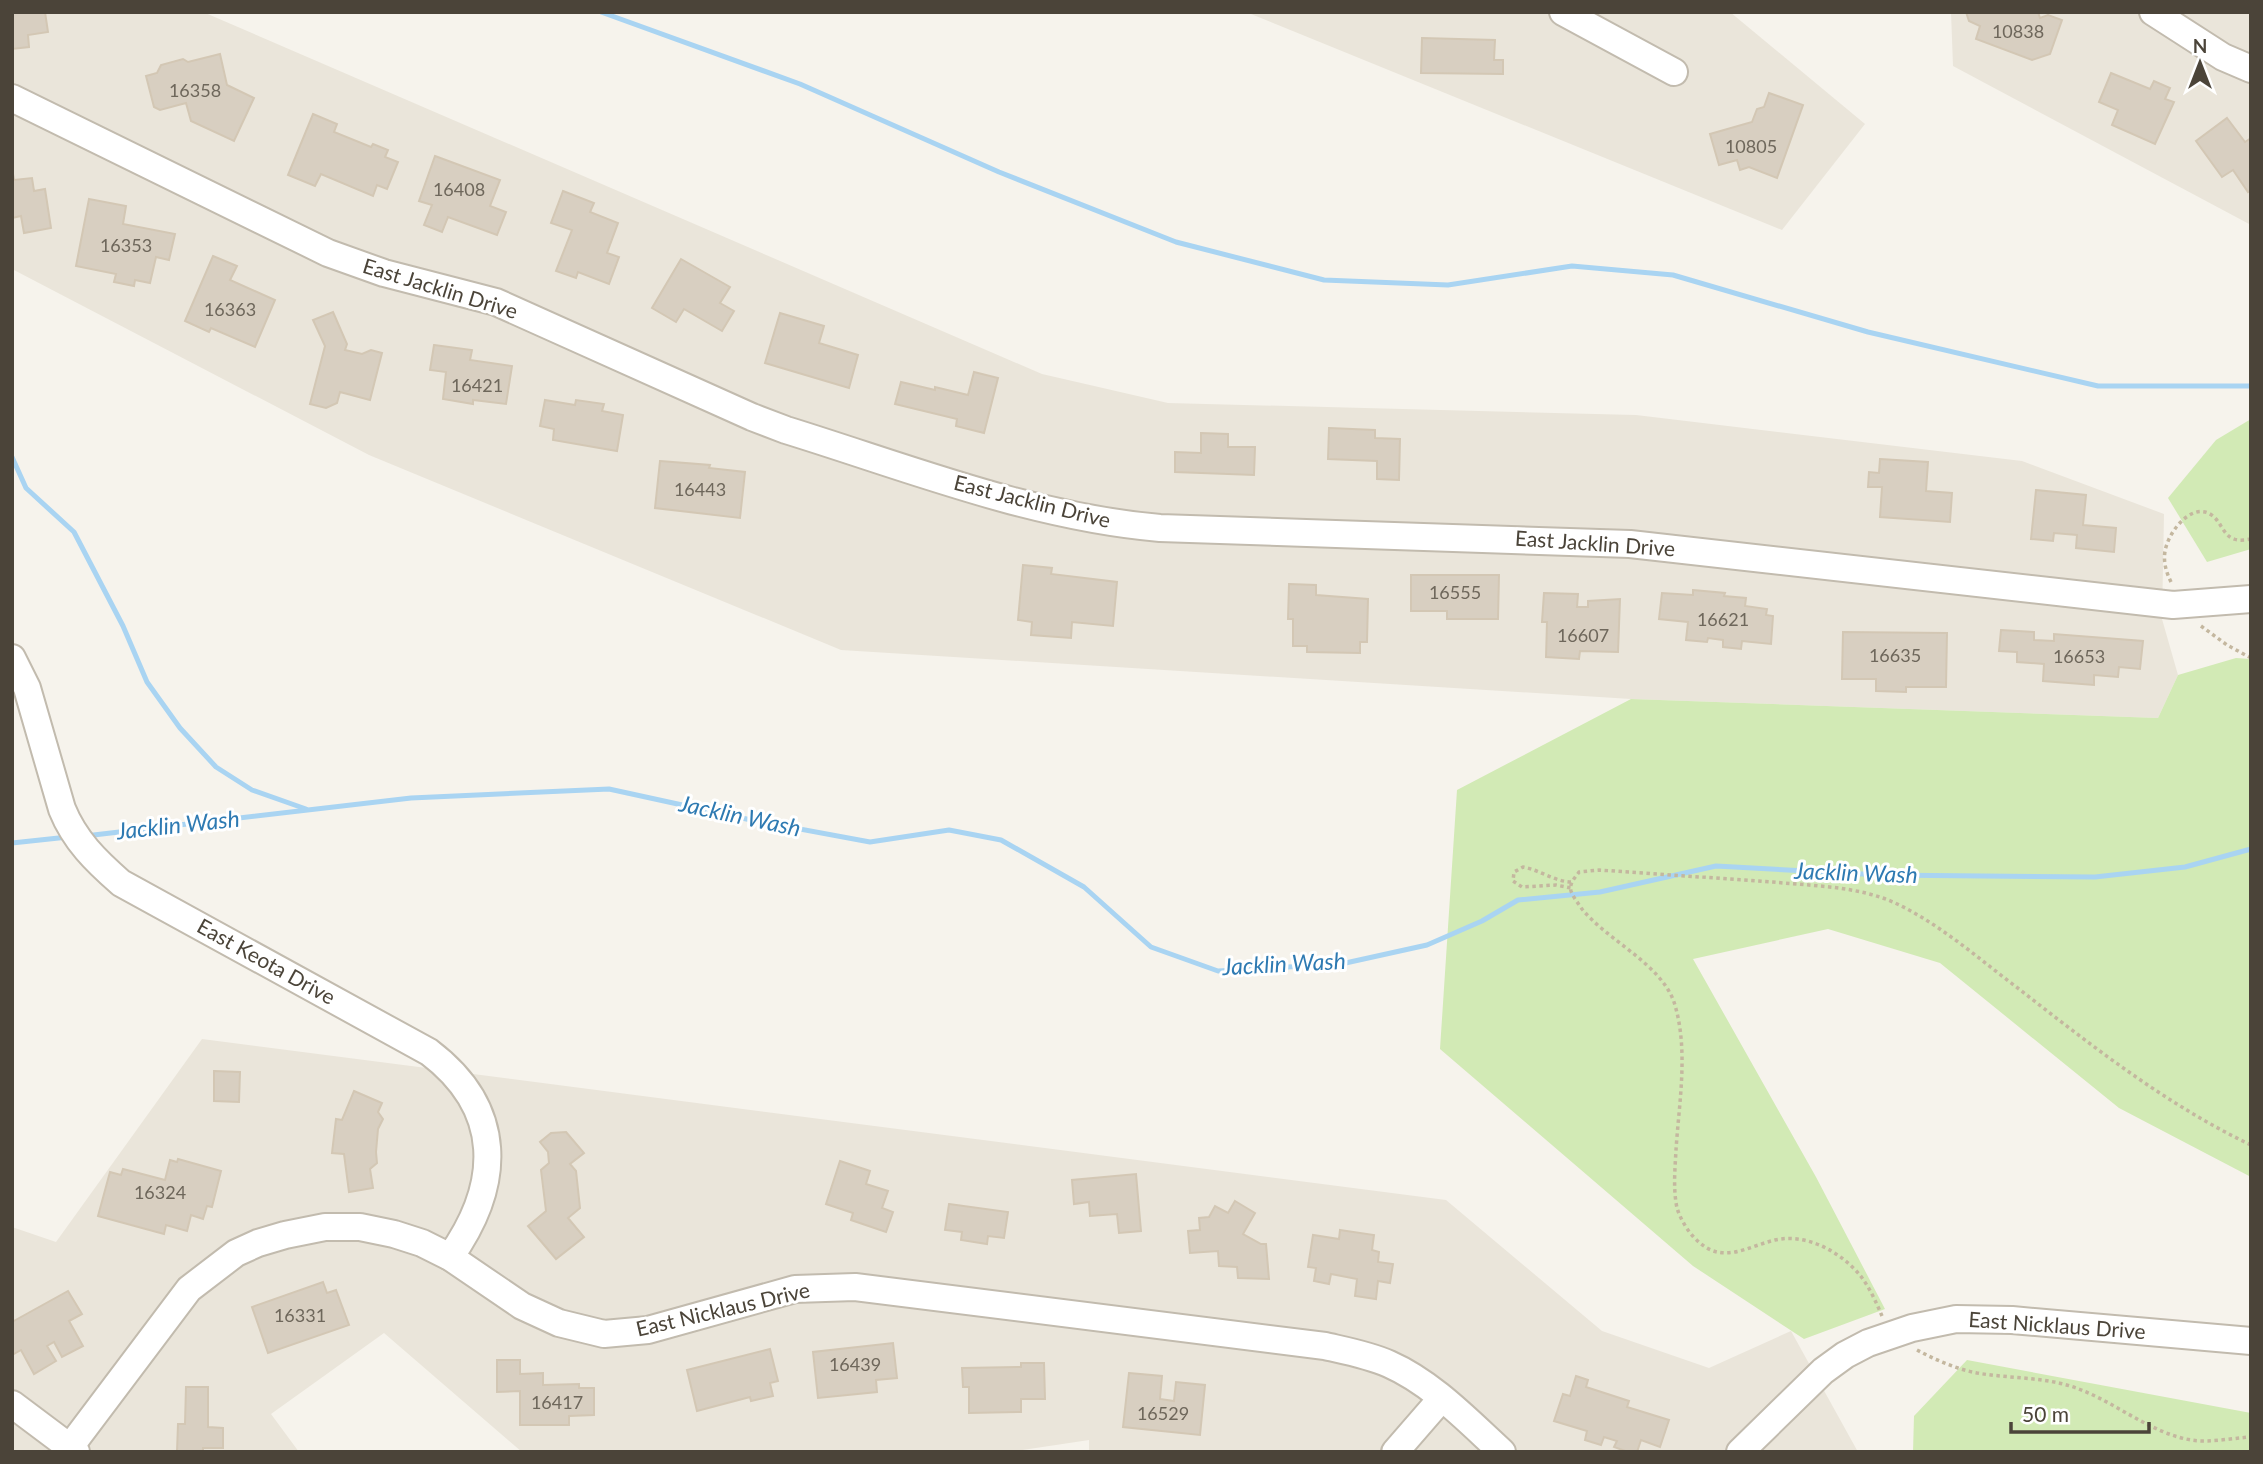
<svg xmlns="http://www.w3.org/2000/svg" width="2263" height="1464" font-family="Lato,sans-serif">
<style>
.residential{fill:#eae5da}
.green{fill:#d2eab5}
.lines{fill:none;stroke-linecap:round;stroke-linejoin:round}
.stream{stroke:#a9d4f2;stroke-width:5}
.building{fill:#d8cfc1;stroke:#d3c7b4;stroke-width:2}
.minor-casing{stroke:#c2bbae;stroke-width:30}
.path{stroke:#c4b79f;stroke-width:3.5;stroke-dasharray:3.5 3.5;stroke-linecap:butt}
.minor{stroke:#fff;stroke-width:26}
.labels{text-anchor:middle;stroke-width:6;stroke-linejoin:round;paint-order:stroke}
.number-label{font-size:18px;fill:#6e675b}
.street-label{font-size:21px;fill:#4b4439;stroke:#fff}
.water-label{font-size:23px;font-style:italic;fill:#2e7ab2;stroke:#fff}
</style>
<rect width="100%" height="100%" fill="#f6f3ec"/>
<g class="residential">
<polygon points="12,12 203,12 1042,374 1168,403 1636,415 2022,461 2164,514 2162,619 2178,675 2158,718 1631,699 841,650 369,455 12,269"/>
<polygon points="1246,12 1730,12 1865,124 1782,230"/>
<polygon points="1951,12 2251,12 2251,225 1953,66"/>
<polygon points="202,1039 1446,1200 1602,1331 1709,1368 1791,1331 1858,1452 1089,1452 1089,1440 1009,1452 522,1452 384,1333 271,1414 299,1452 12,1452 12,1227 56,1242"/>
</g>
<g class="green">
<polygon points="2251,419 2251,549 2207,562 2168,498 2216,440"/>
<polygon points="2236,658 2251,659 2251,1177 2119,1108 1940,963 1828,929 1693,959 1816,1177 1885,1309 1804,1339 1693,1266 1440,1049 1457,790 1631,699 2158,718 2178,675"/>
<polygon points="1967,1360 2251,1413 2251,1452 1913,1452 1914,1416"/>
</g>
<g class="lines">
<g class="stream">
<polyline points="601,12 800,84 999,172 1176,242 1324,280 1448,285 1572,266 1673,275 1868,332 2098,386 2251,386"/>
<polyline points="12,457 26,488 74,532 123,626 147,682 180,728 216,767 252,790 306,809"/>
<polyline points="85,836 411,798 609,789 751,820 870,842 949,830 1001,840 1084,887 1151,947 1218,971 1341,964 1427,945 1482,921 1518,900 1600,892 1716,866 1881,875 2095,877 2185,867 2251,849"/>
<polyline points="12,843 68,837"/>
</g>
</g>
<g class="building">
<polygon points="12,12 45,12 48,32 28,35 29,47 12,49"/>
<polygon points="1966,12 2038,12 2040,18 2048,15 2062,20 2050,54 2032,60 1976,39 1980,26 1969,21"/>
<polygon points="1422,38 1495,40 1494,60 1503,60 1503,74 1421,73"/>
<polygon points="220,54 227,85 254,98 234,141 191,121 186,103 160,110 154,107 146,76 157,73 161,65 183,59 188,62"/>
<polygon points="2111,73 2150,89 2154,81 2170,88 2165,99 2174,102 2155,144 2112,125 2118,110 2099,102"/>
<polygon points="1769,93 1803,105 1777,178 1749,167 1740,170 1737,160 1719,165 1710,134 1752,122 1757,109 1764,107"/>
<polygon points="313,114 337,124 334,132 371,147 373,144 388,150 385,157 398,162 387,189 377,185 373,196 321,174 315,186 288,175"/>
<polygon points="2227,118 2245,142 2251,138 2251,190 2248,192 2233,170 2222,177 2196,141"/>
<polygon points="435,156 500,180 490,206 506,212 497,235 448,217 442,232 424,225 432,205 419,201"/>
<polygon points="12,168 14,180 32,178 34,191 45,189 51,228 24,233 21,216 12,218"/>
<polygon points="563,191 594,203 590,212 618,223 607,253 619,257 609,284 578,272 576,278 556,271 572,230 551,223"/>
<polygon points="89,199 126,206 123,224 175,234 169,260 156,257 150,283 135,280 134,286 114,282 116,274 76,266"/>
<polygon points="213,256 237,266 230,280 275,300 255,347 211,328 209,332 185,321"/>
<polygon points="681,259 730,287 720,303 734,311 722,331 684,309 676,322 652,308"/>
<polygon points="333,312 347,344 345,350 362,354 371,350 382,353 370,400 340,392 337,403 326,408 310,404 325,346 313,320"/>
<polygon points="780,313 824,326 819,343 858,355 849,388 765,363"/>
<polygon points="434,345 472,350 470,360 512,366 506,404 473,400 473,404 443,399 446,372 430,370"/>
<polygon points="974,372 998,378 984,433 956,426 957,419 895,404 901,382 935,390 935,387 968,395"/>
<polygon points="545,400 575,405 576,400 604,404 602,411 623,415 617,451 553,440 554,429 540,426"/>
<polygon points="1329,428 1375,430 1375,438 1400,439 1399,480 1377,479 1377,461 1328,459"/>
<polygon points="1201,433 1228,434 1228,447 1255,447 1254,475 1175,472 1175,452 1201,453"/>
<polygon points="1880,459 1928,462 1926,491 1952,493 1950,522 1880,517 1882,487 1868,487 1869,472 1879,473"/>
<polygon points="660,461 710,465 709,468 745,472 740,518 655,508"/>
<polygon points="2036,490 2086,495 2083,525 2116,528 2114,552 2076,548 2077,535 2054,533 2053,541 2031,539"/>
<polygon points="1023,565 1052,568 1051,574 1117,582 1113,626 1072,622 1071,638 1031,635 1032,622 1018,620"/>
<polygon points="1411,575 1499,575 1498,619 1447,619 1447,611 1411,611"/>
<polygon points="1289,584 1316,585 1316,595 1368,599 1367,642 1360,642 1360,653 1307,652 1307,646 1293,646 1293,619 1288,619"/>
<polygon points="1693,590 1725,593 1724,596 1746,598 1745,606 1767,609 1766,615 1773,616 1771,644 1742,641 1741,649 1723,647 1723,640 1708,638 1707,642 1686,640 1688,622 1659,619 1662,593 1693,595"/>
<polygon points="1544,593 1578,594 1577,607 1588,607 1588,601 1620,599 1618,652 1580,651 1579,659 1546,657 1547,622 1542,622"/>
<polygon points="2001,630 2034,632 2034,640 2054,641 2054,634 2143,641 2140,669 2119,667 2118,677 2094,675 2094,685 2043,681 2044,664 2017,662 2017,652 1999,651"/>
<polygon points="1843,632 1947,633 1946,687 1906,687 1906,692 1876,691 1876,679 1842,679"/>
<polygon points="214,1071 240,1072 239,1102 214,1101"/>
<polygon points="354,1091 382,1103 378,1112 383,1119 378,1129 376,1152 377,1163 370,1169 373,1188 349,1192 344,1154 332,1153 336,1119 342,1120"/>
<polygon points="566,1132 584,1153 570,1164 576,1171 580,1208 568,1218 584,1237 556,1259 528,1226 546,1211 541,1170 549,1163 548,1152 540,1142 551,1133"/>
<polygon points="178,1159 221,1171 212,1207 207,1206 203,1219 191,1215 187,1231 166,1225 164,1234 98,1216 110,1172 121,1175 123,1169 165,1180 170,1160 177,1162"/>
<polygon points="840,1161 870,1171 866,1184 888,1191 882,1208 893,1212 886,1232 851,1220 853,1213 826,1204"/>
<polygon points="1136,1174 1141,1231 1119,1233 1117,1214 1090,1216 1089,1202 1074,1204 1072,1180"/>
<polygon points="1235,1201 1255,1213 1243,1234 1261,1244 1266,1244 1269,1279 1238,1278 1237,1267 1219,1266 1218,1251 1190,1253 1188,1231 1200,1230 1199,1218 1209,1217 1215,1206 1228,1213"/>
<polygon points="949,1204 1008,1212 1004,1238 988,1236 987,1244 961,1240 962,1232 945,1230"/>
<polygon points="1340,1230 1374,1235 1372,1250 1379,1252 1378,1262 1393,1264 1390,1283 1378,1281 1376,1299 1355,1296 1357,1279 1331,1274 1329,1284 1314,1281 1316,1268 1308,1267 1313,1235 1339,1239"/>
<polygon points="323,1282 327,1293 336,1290 349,1325 268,1353 252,1307"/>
<polygon points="68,1291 82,1314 69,1321 83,1346 62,1357 54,1342 47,1346 56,1361 34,1374 21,1350 12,1355 12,1322"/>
<polygon points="893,1343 897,1378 876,1380 877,1392 818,1398 813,1352"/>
<polygon points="770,1349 778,1381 770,1383 773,1396 751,1401 750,1397 697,1411 687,1370"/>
<polygon points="497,1360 520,1360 520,1374 543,1373 543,1385 579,1384 579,1388 594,1388 594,1415 569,1416 569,1425 520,1425 520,1391 497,1392"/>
<polygon points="1021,1363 1044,1363 1045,1399 1021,1399 1021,1412 969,1413 969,1387 963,1387 962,1368 1021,1367"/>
<polygon points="1129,1373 1162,1376 1160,1399 1174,1401 1176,1382 1205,1385 1200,1435 1123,1427"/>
<polygon points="1576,1376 1588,1380 1586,1387 1629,1401 1627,1407 1669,1420 1660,1447 1641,1440 1637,1452 1628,1452 1614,1447 1617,1441 1604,1437 1601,1445 1585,1440 1587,1431 1554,1421 1563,1394 1570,1396"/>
<polygon points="186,1387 208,1387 208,1427 223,1428 223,1448 203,1448 203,1452 177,1452 178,1424 185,1424"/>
</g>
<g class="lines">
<defs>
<g id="minor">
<polyline points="1563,12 1674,72"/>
<polyline points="2153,12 2223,57 2251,69"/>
<path d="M12,98L328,253L384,273L496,302L752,417L786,430C909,468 1031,517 1160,528L1630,544L2173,605L2251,599"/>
<path d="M12,658L27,688L62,809C75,841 96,861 121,883L429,1052C504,1109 502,1184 450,1257"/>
<polyline points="12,1404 76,1452"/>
<path d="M70,1447L189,1289L236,1253L258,1243L285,1235L325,1227H360L394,1234L422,1243L450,1257L522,1306L559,1323L604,1334L648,1330L795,1289L855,1287L1325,1346C1347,1351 1369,1355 1389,1364C1432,1383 1467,1420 1502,1452"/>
<polyline points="1395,1452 1441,1399"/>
<polyline points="1740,1452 1823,1371 1845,1355 1868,1343 1912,1328 1956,1319 2012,1320 2251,1341"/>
</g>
</defs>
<use href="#minor" class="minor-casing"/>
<g class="path">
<path d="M2171,582C2165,570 2162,557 2167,544C2173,526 2197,498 2216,519C2222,526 2225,536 2234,539C2239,541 2246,540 2251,539"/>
<polyline points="2201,626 2227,645 2251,658"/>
<path d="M1571,882C1553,881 1540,870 1523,867L1514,872L1513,881L1522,887L1556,885L1571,888"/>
<path d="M1882,1316C1876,1302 1869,1286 1859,1274C1839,1251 1806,1233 1775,1240C1749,1246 1724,1264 1700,1243C1690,1235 1681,1221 1677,1208C1673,1189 1675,1169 1676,1150C1679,1102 1689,1049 1674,1002C1660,963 1608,941 1582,909C1578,903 1573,897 1571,891C1569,883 1575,878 1579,872L1599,870C1657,874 1715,878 1773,882C1813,886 1856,886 1893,902C1939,923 1979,959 2019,989C2092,1046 2167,1105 2251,1145"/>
<path d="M1917,1350C1936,1360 1956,1369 1977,1373C2006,1378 2035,1377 2063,1384C2108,1395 2145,1432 2191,1440C2210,1443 2232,1438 2251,1437"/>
</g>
<use href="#minor" class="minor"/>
</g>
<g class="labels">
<g class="number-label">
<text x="2018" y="38">10838</text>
<text x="195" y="97">16358</text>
<text x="1751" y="153">10805</text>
<text x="459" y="196">16408</text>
<text x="126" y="252">16353</text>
<text x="230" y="316">16363</text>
<text x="477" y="392">16421</text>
<text x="700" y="496">16443</text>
<text x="1455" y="599">16555</text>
<text x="1723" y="626">16621</text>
<text x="1583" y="642">16607</text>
<text x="1895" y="662">16635</text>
<text x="2079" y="663">16653</text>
<text x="160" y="1199">16324</text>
<text x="300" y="1322">16331</text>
<text x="855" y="1371">16439</text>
<text x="557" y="1409">16417</text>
<text x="1163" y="1420">16529</text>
</g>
<g class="street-label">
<text transform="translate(440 289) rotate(17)" y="7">East Jacklin Drive</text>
<text transform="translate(1032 502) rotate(14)" y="7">East Jacklin Drive</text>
<text transform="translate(1595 544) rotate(4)" y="7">East Jacklin Drive</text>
<text transform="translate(266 962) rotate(29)" y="7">East Keota Drive</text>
<text transform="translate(723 1310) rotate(-13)" y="7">East Nicklaus Drive</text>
<text transform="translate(2057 1326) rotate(4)" y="7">East Nicklaus Drive</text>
</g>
<g class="water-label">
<text transform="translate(740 816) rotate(12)" y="8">Jacklin Wash</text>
<text transform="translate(178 825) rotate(-6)" y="8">Jacklin Wash</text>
<text transform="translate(1856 873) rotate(2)" y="8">Jacklin Wash</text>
<text transform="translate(1284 964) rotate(-3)" y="8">Jacklin Wash</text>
</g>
</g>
<rect width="2263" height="1464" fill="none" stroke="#4b4439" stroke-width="28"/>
<g transform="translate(2200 63)" stroke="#ffffff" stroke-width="5" paint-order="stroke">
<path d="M0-5L12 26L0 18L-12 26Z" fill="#4b4439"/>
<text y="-10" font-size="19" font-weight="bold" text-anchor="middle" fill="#4b4439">N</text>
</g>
<path d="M2011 1422v10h138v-10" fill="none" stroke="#4b4439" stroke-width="3.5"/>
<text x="2022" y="1422" font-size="21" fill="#4b4439" stroke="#ffffff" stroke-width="5" paint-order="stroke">50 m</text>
</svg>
